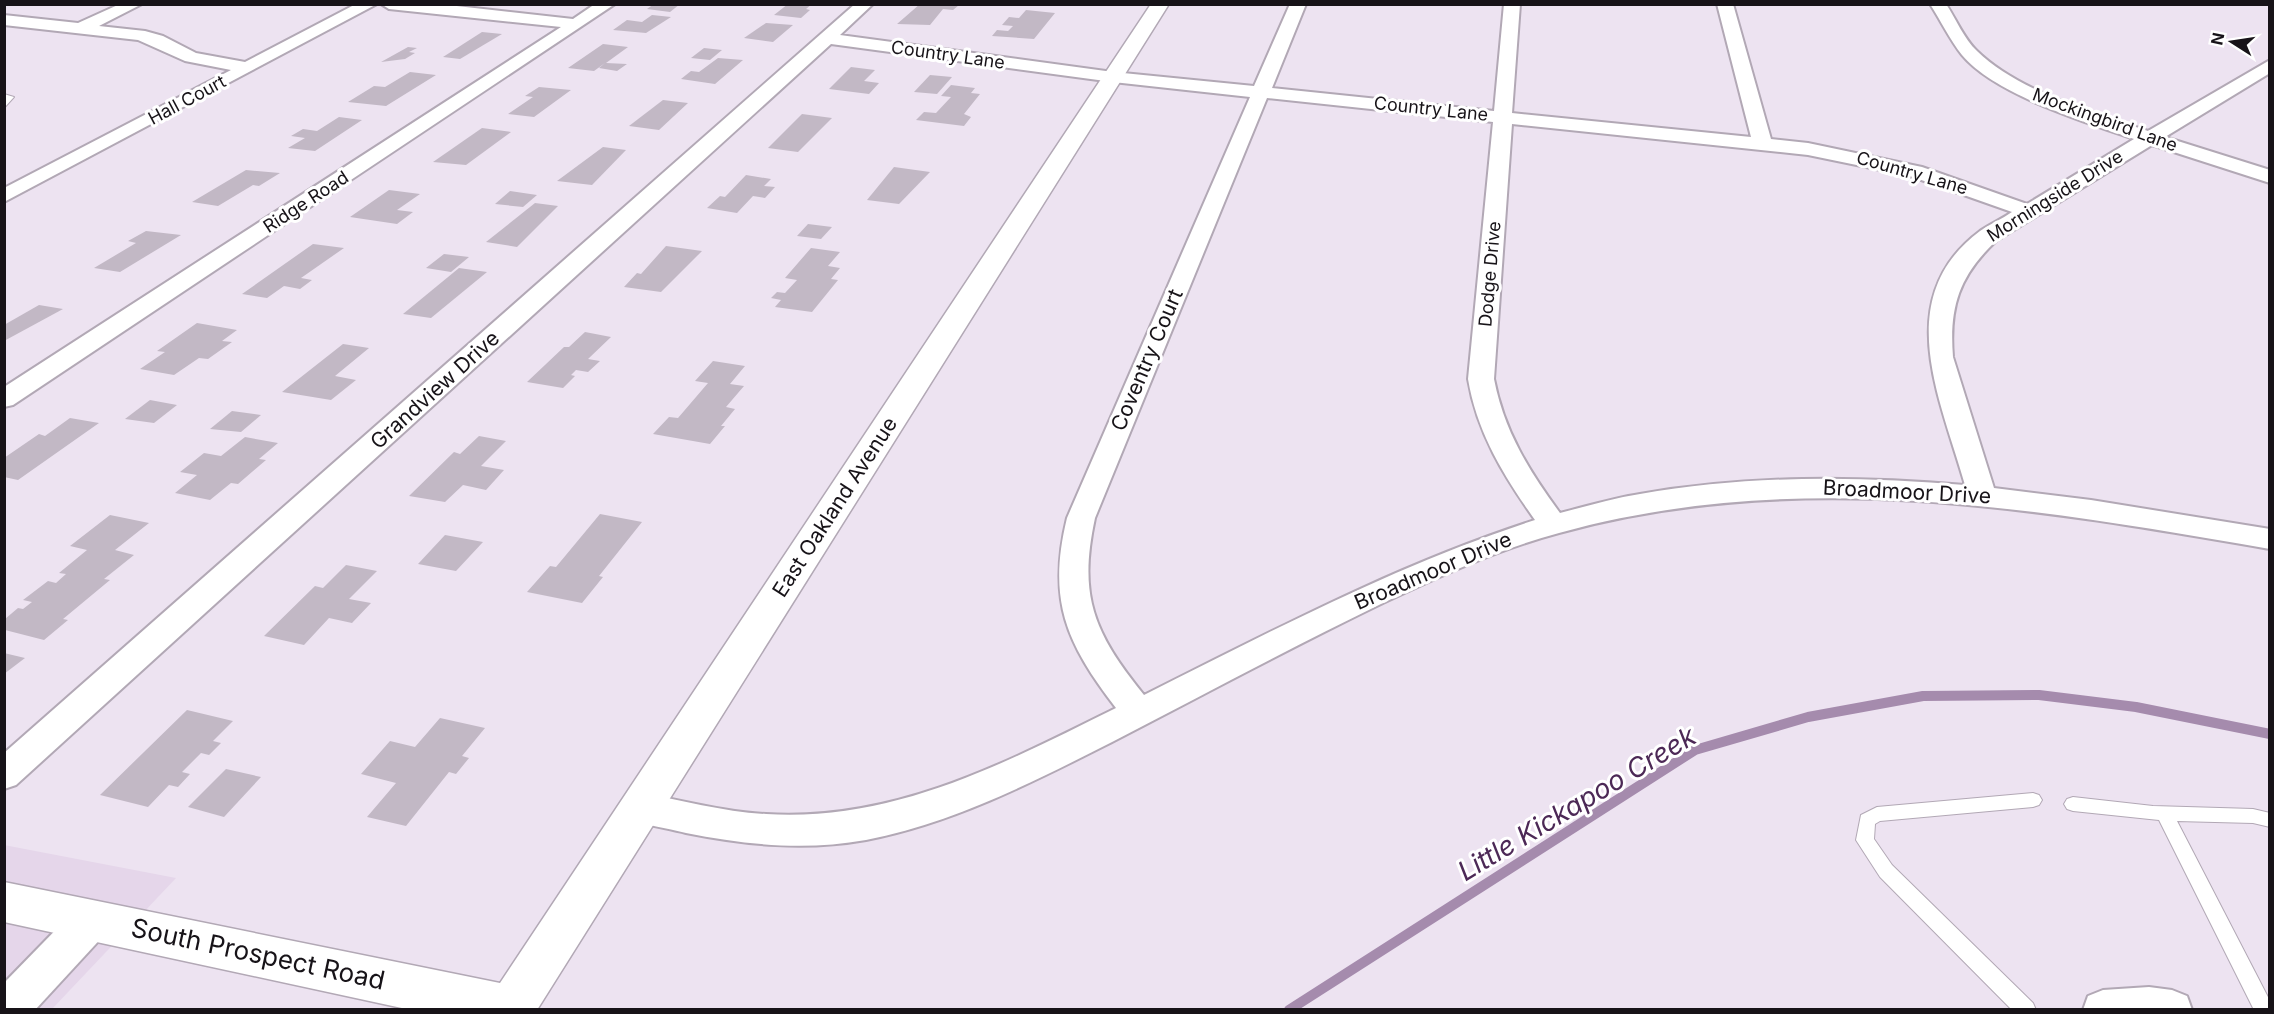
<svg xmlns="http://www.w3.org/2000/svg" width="2274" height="1014" font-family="Inter,sans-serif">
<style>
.built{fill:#e5d6ea}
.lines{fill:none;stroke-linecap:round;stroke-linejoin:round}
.stream{stroke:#a58bad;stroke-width:10}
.building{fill:#c2b8c5}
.lane-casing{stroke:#b2a8b5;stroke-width:2}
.street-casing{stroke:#b2a8b5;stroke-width:4}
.secondary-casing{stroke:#b2a8b5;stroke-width:3}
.lane{fill:#fff;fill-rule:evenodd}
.street{fill:#fff;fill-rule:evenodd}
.secondary{fill:#fff;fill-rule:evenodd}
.labels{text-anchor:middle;stroke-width:6;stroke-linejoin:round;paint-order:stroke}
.far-street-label{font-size:18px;fill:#171318;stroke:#fff}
.street-label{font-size:21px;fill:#171318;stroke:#fff}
.near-street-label{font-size:26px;fill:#171318;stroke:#fff}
.near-water-label{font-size:27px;font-style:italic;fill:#4c2856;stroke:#fff}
</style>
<rect width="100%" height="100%" fill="#ede3f1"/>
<polygon class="built" points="4,845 176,878 52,1009 5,1009"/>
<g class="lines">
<polyline class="stream" points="1289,1010 1695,750 1808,717 1923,696 2039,695 2136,707 2270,734"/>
</g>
<g class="building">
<polygon points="654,4 680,4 670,12 647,9"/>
<polygon points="788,4 812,4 806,9 810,10 801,18 774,15"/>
<polygon points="920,4 956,4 959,5 953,10 943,9 930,25 897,24"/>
<polygon points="1026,10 1055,13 1034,39 992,36 997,30 1008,31 1013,26 1002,25 1009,17 1019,18"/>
<polygon points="652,15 671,17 646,33 613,30 627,20 642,22"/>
<polygon points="766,23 793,25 773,42 744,38"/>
<polygon points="482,32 502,34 460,59 443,57"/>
<polygon points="603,44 628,47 606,63 627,64 617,71 599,68 605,63 594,71 568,68"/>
<polygon points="408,47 417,48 409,52 415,53 405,59 381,62"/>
<polygon points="704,48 722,50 710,60 691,58"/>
<polygon points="718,58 743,60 715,84 681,79 691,71 699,72"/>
<polygon points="851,67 875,70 864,81 879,83 869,94 829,89"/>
<polygon points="410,72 436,75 386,106 348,102 374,86 385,87"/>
<polygon points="930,75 952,77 937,94 914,92"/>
<polygon points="951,85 975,88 971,93 980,94 964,114 971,117 964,126 916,120 924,112 936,113 951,97 941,96"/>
<polygon points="539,87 571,90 534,117 508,114 533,97 525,96"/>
<polygon points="663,100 688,103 659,130 629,126"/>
<polygon points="802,114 832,118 798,152 768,148"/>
<polygon points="339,117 362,120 315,151 288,148 305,138 291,136 303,129 317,131"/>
<polygon points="482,128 511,132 466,165 433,162"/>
<polygon points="603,147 626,150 592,185 557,181"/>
<polygon points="894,167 930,172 899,204 867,200"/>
<polygon points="246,170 280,173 259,186 253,185 218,206 192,202"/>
<polygon points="746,175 771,179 764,186 775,187 765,198 753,196 737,213 707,208 720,196 725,197"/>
<polygon points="389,190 420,194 397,210 413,212 397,224 350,217"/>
<polygon points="510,191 537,195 523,207 495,204"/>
<polygon points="535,203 558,206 517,247 486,242"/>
<polygon points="808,224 832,227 821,239 797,236"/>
<polygon points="146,231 181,235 120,272 94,268 136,243 128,241"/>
<polygon points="313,244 344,248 301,278 312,280 300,289 284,286 267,298 242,294"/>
<polygon points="666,246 702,251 661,292 624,287 637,273 641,274"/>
<polygon points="811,248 840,252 828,266 840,268 831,279 838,280 812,312 775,307 781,300 771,298 777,292 785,293 797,280 785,278"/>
<polygon points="444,254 469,257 451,272 426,268"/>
<polygon points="459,268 487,272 431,318 403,314"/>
<polygon points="39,305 63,309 4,341 4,325"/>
<polygon points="197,323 237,330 222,341 232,342 208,359 199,358 174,375 140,369 165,352 157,351"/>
<polygon points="585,332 611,337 588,359 600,361 588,372 576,370 571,375 575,376 563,388 527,382 564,347 569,347"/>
<polygon points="343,344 369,348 335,376 356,380 331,400 282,392"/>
<polygon points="713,361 745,366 730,384 744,386 726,407 735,409 721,426 725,426 710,444 653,434 669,417 678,418 708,383 695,381"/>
<polygon points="150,400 177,405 154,423 125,419"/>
<polygon points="232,411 261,415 241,432 210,429"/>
<polygon points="70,418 99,423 18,480 4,477 4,458 39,434 45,436"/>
<polygon points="479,436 506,441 481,466 504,470 486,490 463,485 445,502 409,496 454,452 460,454"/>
<polygon points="245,437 278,443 259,459 266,460 238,484 231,483 210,500 175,493 197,475 180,472 204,453 221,456"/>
<polygon points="600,514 642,522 599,576 603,577 582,603 527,592 550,566 556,567"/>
<polygon points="110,515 149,523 115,550 134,555 104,579 110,580 63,619 68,620 44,640 5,630 5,619 18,608 23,609 32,602 23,600 48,581 56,583 66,574 59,573 87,550 70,546"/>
<polygon points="445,535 483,542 456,571 418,564"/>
<polygon points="346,565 377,571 349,599 371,603 352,623 329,618 304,645 264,636 315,586 323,588"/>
<polygon points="4,653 25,658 4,674"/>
<polygon points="187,710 233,721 213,741 221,743 209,755 201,753 182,772 190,774 178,787 169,785 148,807 100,795"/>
<polygon points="440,718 485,728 462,756 469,758 456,774 449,772 406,826 367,817 396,783 361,774 390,741 415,747"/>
<polygon points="226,769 261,777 224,817 188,807"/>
</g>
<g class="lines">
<defs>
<g id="lane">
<polygon points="4,94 14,97 4,108"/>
<polygon points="2033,793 2039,795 2042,800 2039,805 2033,807 1880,821 1875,824 1874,839 1892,865 2033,1003 2036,1010 2012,1010 1880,877 1856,840 1861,815 1877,807"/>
<polygon points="2073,797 2153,806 2253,809 2270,813 2270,827 2253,823 2177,821 2270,1001 2270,1010 2254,1010 2159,820 2073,811 2067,809 2064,804 2067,799"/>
</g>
<g id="street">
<polygon points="120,4 142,4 99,26 145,31 163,36 196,53 245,62 356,4 377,4 4,202 4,188 231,70 185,61 138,40 4,25 4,15 78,23"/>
<polygon points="381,4 439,4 573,19 595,4 615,4 13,405 4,407 4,387 561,27 389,9"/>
<path d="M855,4H873L840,35L1113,72L1254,86L1290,4H1306L1272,88L1494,111L1504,4H1520L1512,113L1751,137L1717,4H1733L1771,139L1808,143L1922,167L2027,204L2134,139C2087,123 1994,94 1962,55C1950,40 1941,21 1930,4H1946C1956,19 1964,39 1977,51C2018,91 2093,113 2148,131L2270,60V73L2165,137L2270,170V183L2152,145L1996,241C1959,276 1949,307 1953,357L1994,488L2091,500L2270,529V549C2032,508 1797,467 1559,533C1499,549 1440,576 1383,603C1292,647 1203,695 1114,741C1035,781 954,823 866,840C805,851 746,845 686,833C666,828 646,825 627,819L622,808L627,797L640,793C682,800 724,812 766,814C894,822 1005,763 1116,708C1066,643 1047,600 1067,518L1250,97L1113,82L831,44L16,785L4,789V753ZM1267,98L1493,122L1468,379C1477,433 1504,476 1535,520C1398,564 1272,631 1144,695C1094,633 1078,597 1095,518ZM1512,124L1808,155L1910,176L2012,212C2002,219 1990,224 1980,231C1890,298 1941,400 1965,485C1857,476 1748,475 1640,494C1614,498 1587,506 1560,513C1529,471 1504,431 1494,379Z"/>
<polygon points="92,902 106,907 111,920 106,933 35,1010 4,1010 4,983 78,907"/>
<polygon points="2149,987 2172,990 2187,996 2192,1010 2083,1010 2088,996 2103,990"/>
</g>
<polygon id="secondary" points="1151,4 1169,4 537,1010 411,1010 4,922 4,882 500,983"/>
</defs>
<use href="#lane" class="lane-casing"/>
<use href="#street" class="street-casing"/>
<use href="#secondary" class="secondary-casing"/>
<use href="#lane" class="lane"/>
<use href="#street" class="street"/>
<use href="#secondary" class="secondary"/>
</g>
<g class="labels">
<g class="far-street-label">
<text transform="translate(948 55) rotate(8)" y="6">Country Lane</text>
<text transform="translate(187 100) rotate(-28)" y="6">Hall Court</text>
<text transform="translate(1431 109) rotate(6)" y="6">Country Lane</text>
<text transform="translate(2105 120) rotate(20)" y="6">Mockingbird Lane</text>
<text transform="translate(1912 173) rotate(16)" y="6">Country Lane</text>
<text transform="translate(2055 196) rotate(-32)" y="6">Morningside Drive</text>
<text transform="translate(306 202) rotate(-33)" y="6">Ridge Road</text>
<text transform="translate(1490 274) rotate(-85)" y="6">Dodge Drive</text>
</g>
<g class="street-label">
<text transform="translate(1147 360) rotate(-67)" y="7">Coventry Court</text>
<text transform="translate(435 390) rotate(-42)" y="7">Grandview Drive</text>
<text transform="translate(1907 492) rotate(3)" y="7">Broadmoor Drive</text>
<text transform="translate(835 507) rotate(-57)" y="7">East Oakland Avenue</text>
<text transform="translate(1433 571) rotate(-23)" y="7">Broadmoor Drive</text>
</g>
<g class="near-street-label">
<text transform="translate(258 954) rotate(12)" y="9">South Prospect Road</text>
</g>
<g class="near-water-label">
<text transform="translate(1577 804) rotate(-31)" y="9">Little Kickapoo Creek</text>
</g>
</g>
<rect width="2274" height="1014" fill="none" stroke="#171318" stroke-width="12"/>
<g transform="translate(2232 42) rotate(282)" stroke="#ffffff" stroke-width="4.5" paint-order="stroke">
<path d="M0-4.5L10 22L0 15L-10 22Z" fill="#171318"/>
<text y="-9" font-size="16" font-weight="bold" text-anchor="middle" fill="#171318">N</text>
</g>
</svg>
